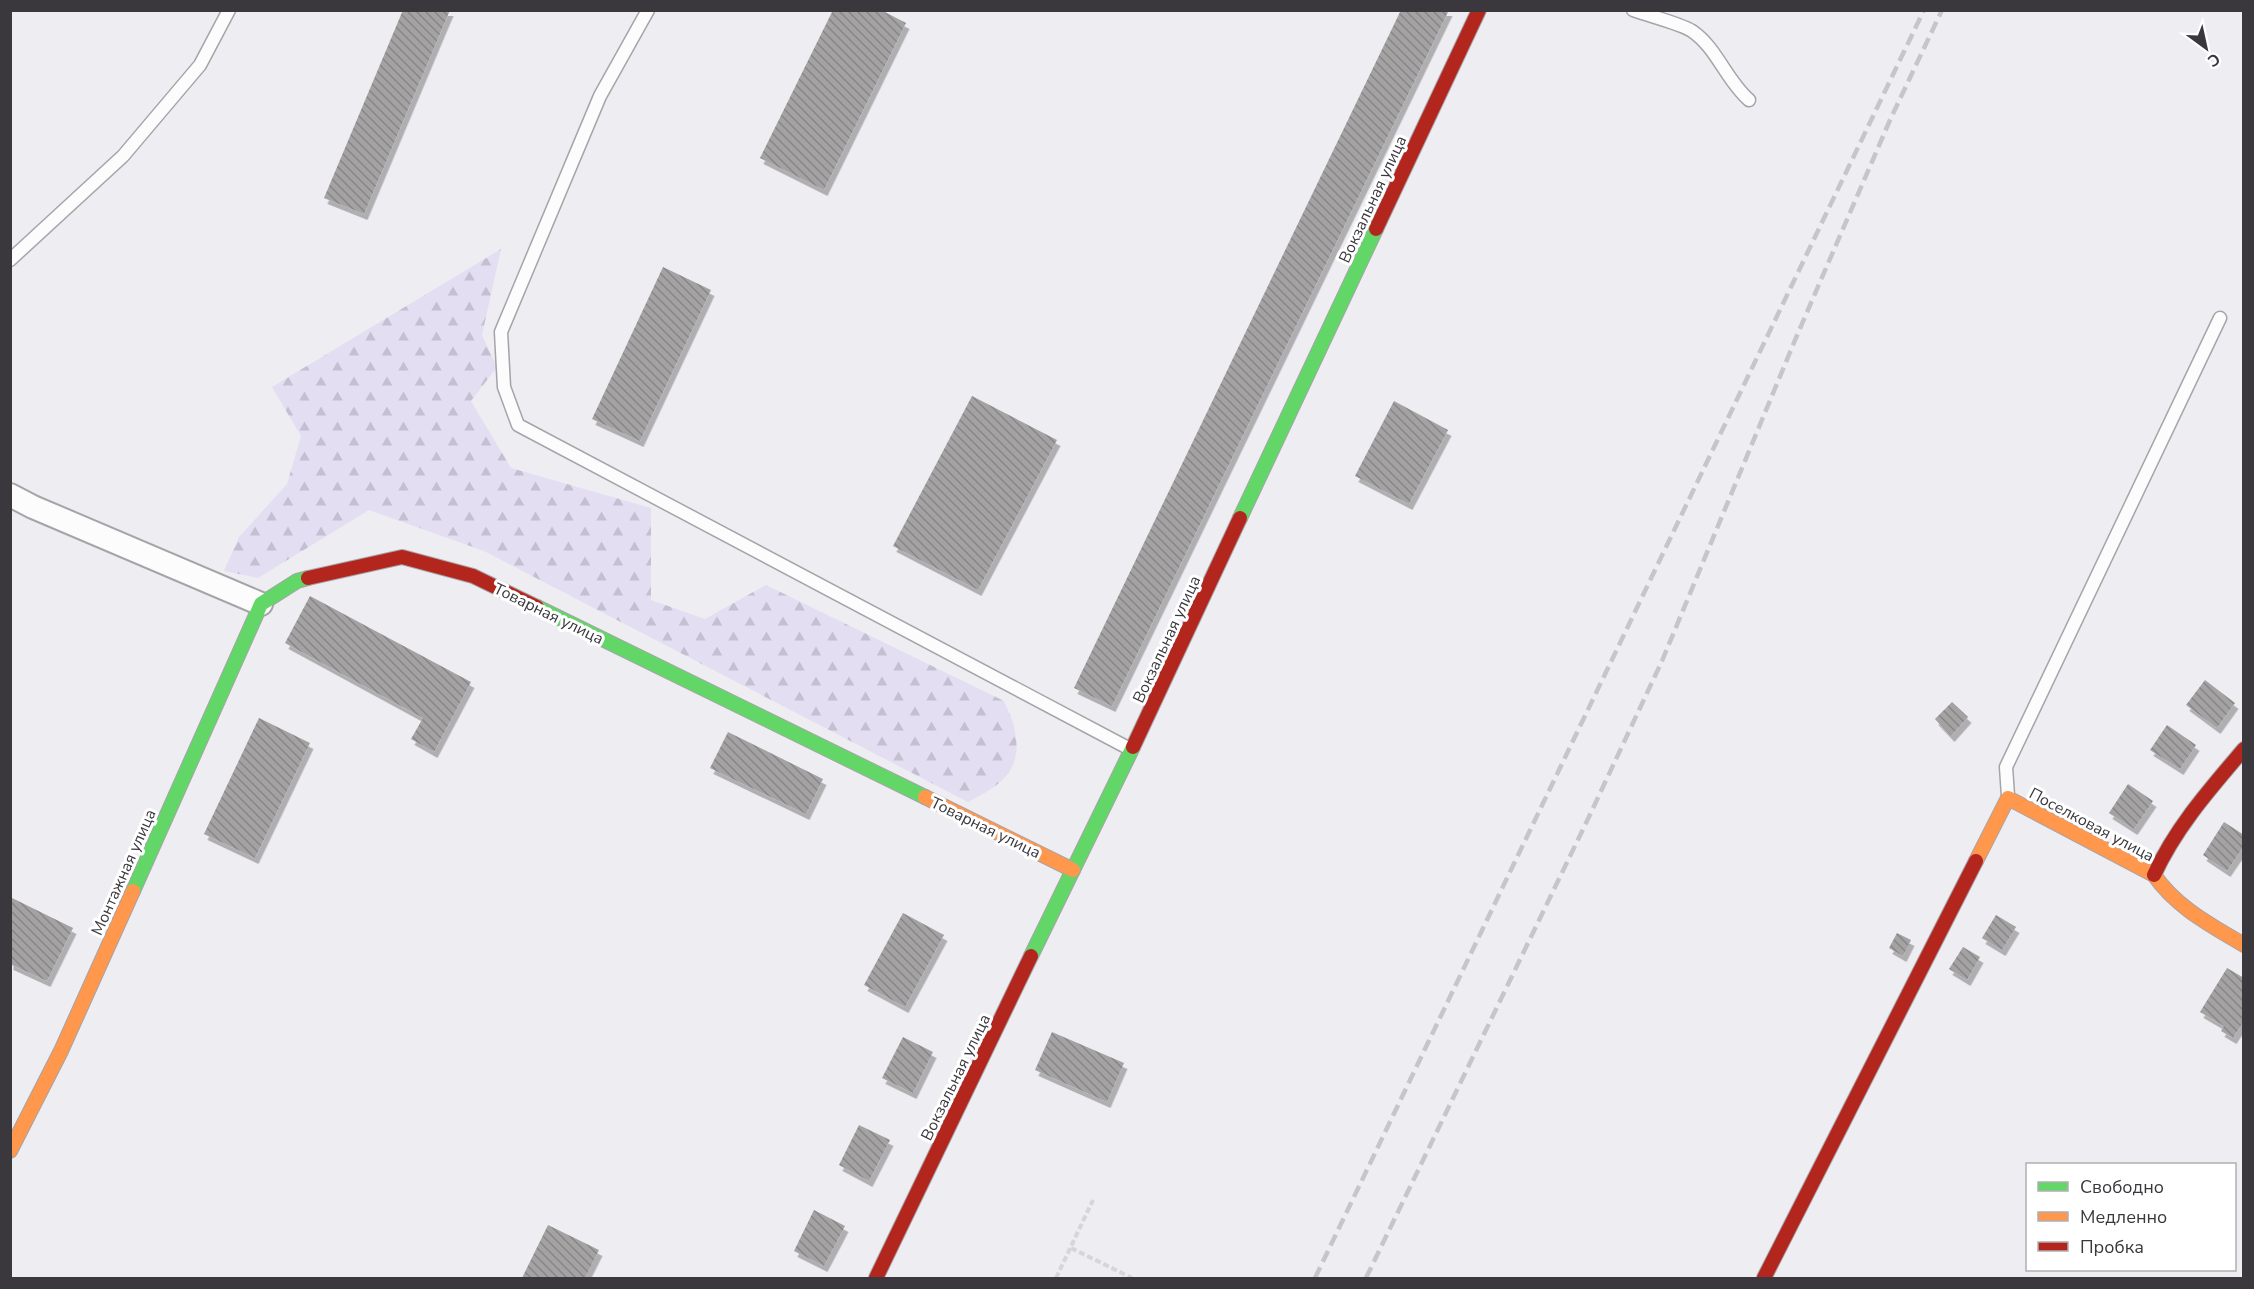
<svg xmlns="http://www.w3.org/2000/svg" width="2254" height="1289" font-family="'Nunito Sans',sans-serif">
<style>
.forest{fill:url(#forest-firs)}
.building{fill:url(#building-back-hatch);filter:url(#shadow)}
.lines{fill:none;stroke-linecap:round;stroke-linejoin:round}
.lane-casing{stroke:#a5a4a9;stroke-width:15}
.street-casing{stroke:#a5a4a9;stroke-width:26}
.fast-casing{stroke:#a5a4a9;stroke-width:16}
.slow-casing{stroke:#a5a4a9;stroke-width:16}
.jam-casing{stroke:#a5a4a9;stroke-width:16}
.path{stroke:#d6d6d8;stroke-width:4;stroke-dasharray:6 3;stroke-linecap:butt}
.lane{stroke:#fcfcfd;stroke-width:12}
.street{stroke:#fcfcfd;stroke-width:22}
.fast{stroke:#63d668;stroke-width:14}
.slow{stroke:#ff974d;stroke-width:14}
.jam{stroke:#b3261e;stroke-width:14}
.rail{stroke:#c6c6c7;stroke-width:4.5;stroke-dasharray:12 6;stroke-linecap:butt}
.labels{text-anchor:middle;stroke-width:6;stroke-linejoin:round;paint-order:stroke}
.street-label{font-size:16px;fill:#3a383d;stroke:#fff}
</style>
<defs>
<pattern id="forest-firs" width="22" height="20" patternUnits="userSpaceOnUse" patternTransform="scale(1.5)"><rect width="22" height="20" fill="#e4def3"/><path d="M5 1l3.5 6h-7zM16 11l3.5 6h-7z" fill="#c4bfd1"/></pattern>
<pattern id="building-back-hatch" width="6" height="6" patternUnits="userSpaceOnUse" patternTransform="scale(1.5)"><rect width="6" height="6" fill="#a4a2a3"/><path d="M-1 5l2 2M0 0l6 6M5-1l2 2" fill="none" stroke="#878586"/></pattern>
<filter id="shadow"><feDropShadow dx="3.5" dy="6" stdDeviation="0" flood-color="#0004"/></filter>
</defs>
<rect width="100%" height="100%" fill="#eeedf2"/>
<path class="forest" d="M501,249L482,335L497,367L471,401L511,468L651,508V600L705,619L766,585L1004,701C1008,711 1014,722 1015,732C1023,772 999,786 968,802L484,551L369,510L258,578L224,571L239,537L287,484L301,436L272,387Z"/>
<g class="building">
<polygon points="403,10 450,10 364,214 324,198"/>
<polygon points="833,10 881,10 906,23 824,190 760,158"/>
<polygon points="1401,10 1449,10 1112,706 1074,688"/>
<polygon points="663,267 711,290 640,441 592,419"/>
<polygon points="972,396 1057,440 978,590 893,546"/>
<polygon points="1394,401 1448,430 1409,504 1355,476"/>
<polygon points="310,596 471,682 434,752 411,739 423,718 285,643"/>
<polygon points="2205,680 2235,703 2217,728 2186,705"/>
<polygon points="1952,702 1968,717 1951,736 1935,719"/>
<polygon points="259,718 310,743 255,858 204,834"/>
<polygon points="2167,725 2196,745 2180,769 2150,750"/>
<polygon points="728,732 823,779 806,814 710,768"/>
<polygon points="2128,784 2153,801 2134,829 2109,813"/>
<polygon points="2224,822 2244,835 2244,846 2227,871 2203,855"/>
<polygon points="10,897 73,928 47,981 10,964"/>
<polygon points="903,913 944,935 905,1007 864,985"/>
<polygon points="1996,915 2016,927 2002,950 1982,938"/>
<polygon points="1897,933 1911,940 1903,956 1889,948"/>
<polygon points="1963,947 1980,957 1967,980 1949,969"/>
<polygon points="2227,968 2244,978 2244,1021 2233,1038 2221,1031 2224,1026 2200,1012"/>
<polygon points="1052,1032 1124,1063 1107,1102 1035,1070"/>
<polygon points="903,1037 933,1052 913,1093 882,1078"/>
<polygon points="859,1125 890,1140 869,1181 839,1165"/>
<polygon points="814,1210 845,1226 824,1266 794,1251"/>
<polygon points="548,1225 599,1250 585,1278 522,1278"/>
</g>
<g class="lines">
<defs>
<g id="lane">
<polyline points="648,10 600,96 501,332 504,387 518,425 1130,749"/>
<path d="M1633,10C1649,16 1679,23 1692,31C1717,48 1726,80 1749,100"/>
<polyline points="10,260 123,156 200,65 229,10"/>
<polyline points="2008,796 2006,767 2220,318"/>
</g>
<polyline id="street" points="10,495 33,507 261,604"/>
<g id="fast">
<polyline points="1240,518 1376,229"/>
<polyline points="537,607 925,797"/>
<polyline points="133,891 261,604 297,581 308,578"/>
<polyline points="1031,956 1133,747"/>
</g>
<g id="slow">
<polyline points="925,797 1073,870"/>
<path d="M1976,861L2008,798L2154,875C2177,908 2211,925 2244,945"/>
<polyline points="10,1151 61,1051 133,891"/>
</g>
<g id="jam">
<polyline points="1376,229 1479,10"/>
<polyline points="308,578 402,557 473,576 537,607"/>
<polyline points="1133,747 1240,518"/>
<path d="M2154,875C2176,827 2210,789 2244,749"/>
<polyline points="876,1278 1031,956"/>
<polyline points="1764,1278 1976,861"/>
</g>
</defs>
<use href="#lane" class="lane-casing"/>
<use href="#street" class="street-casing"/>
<use href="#fast" class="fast-casing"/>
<use href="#slow" class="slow-casing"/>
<use href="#jam" class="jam-casing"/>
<g class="path">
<polyline points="1071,1248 1132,1278"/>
<polyline points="1056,1278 1093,1200"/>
</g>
<use href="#lane" class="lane"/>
<use href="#street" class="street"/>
<use href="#fast" class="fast"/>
<use href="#slow" class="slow"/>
<use href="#jam" class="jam"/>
<g class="rail">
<polyline points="1315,1278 1924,10"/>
<polyline points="1366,1278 1587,821 1662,661 1798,333 1890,120 1942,10"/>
</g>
</g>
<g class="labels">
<g class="street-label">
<text transform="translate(1372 199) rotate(-65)" y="6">Вокзальная улица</text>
<text transform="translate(549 613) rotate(26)" y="6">Товарная улица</text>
<text transform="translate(1166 639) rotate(-65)" y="6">Вокзальная улица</text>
<text transform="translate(2092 824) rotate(28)" y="6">Поселковая улица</text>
<text transform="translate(986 827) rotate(26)" y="6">Товарная улица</text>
<text transform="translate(123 872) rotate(-66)" y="6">Монтажная улица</text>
<text transform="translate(955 1077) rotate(-64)" y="6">Вокзальная улица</text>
</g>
</g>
<rect width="2254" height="1289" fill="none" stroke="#3a383d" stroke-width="24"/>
<rect x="2026" y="1163" width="210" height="108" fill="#ffffff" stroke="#b0afb1" stroke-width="1.5"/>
<rect x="2038" y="1182" width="30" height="9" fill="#63d668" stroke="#b0afb1" stroke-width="1.5"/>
<text x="2080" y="1193" font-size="18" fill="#3a383d">Свободно</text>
<rect x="2038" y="1212" width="30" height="9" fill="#ff974d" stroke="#b0afb1" stroke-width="1.5"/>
<text x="2080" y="1223" font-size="18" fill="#3a383d">Медленно</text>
<rect x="2038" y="1242" width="30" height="9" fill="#b3261e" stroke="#b0afb1" stroke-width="1.5"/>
<text x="2080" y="1253" font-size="18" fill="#3a383d">Пробка</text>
<g transform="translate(2206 48) rotate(147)" stroke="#ffffff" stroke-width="4.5" paint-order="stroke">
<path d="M0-4.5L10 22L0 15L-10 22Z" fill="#3a383d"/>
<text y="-9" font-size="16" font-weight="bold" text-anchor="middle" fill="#3a383d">С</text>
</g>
</svg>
